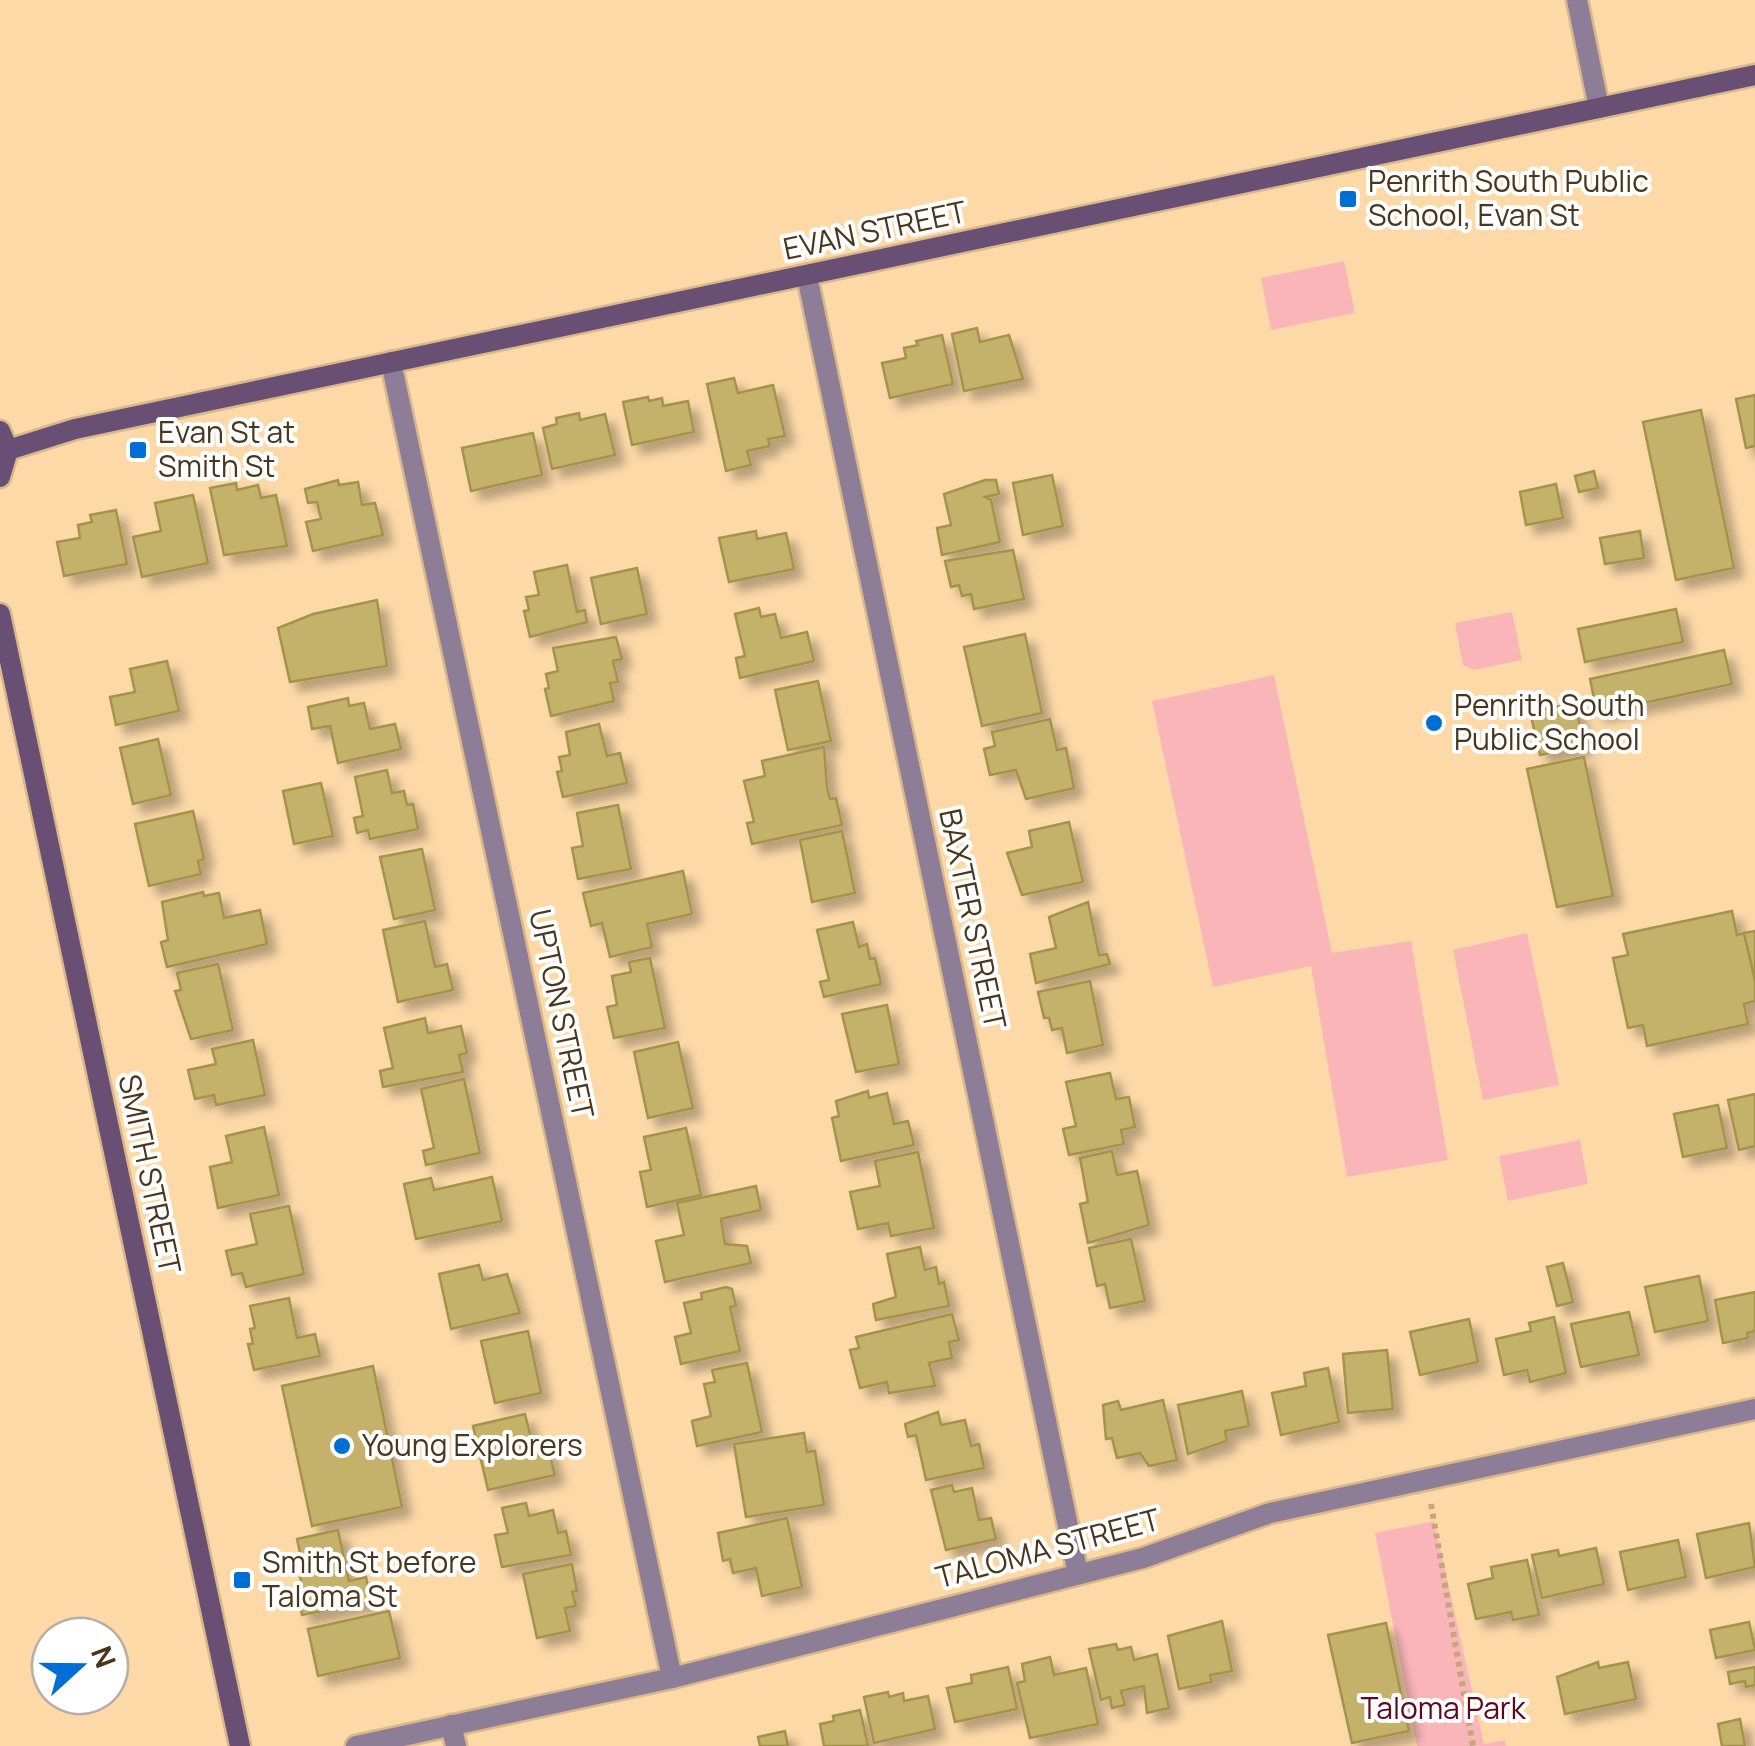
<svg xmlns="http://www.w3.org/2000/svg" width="1755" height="1746" font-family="Manrope,sans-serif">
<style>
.green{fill:#fab5b9}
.building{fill:#c4b16b;stroke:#a5934c;stroke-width:2.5;filter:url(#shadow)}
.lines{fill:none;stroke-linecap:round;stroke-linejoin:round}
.street-casing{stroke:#d9b88c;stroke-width:25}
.secondary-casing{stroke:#d9b88c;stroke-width:25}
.path{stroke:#c4a67c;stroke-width:6;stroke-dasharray:5 5;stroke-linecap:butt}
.street{stroke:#8e7d96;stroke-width:20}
.secondary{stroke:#684f73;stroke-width:20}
.poi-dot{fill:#006ed5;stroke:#fff;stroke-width:4}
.labels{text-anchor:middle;stroke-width:8;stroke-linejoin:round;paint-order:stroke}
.poi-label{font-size:30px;fill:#48361d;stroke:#fff;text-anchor:start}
.street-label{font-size:30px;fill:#48361d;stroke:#fff}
.park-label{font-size:30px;fill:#60061d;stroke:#fff}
</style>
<defs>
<filter id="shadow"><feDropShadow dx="9" dy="9" stdDeviation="5" flood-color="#0004"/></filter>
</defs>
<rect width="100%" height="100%" fill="#fdd9a8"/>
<g class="green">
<polygon points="1344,261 1355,313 1271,330 1261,278"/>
<polygon points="1512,612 1522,660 1474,670 1463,665 1455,623"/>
<polygon points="1274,675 1332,953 1411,941 1448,1160 1347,1177 1311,966 1213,987 1152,701"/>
<polygon points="1527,933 1559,1085 1483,1100 1453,950"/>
<polygon points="1580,1140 1588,1184 1508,1201 1499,1156"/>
<polygon points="1434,1521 1484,1744 1505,1740 1506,1746 1417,1746 1375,1533"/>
</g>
<g class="building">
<polygon points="977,328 980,342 1009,335 1023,379 964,391 952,334"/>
<polygon points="942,335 953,384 890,398 882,363 906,358 904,348 918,345 916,341"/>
<polygon points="734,378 738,393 773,385 785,436 768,439 770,446 747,451 751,465 726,471 707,384"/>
<polygon points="1755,395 1755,446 1746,448 1736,399"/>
<polygon points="648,397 649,401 662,398 663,406 688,401 694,432 632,445 623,402"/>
<polygon points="1701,410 1734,568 1676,580 1643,422"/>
<polygon points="579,413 580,420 605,414 615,455 552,469 543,428 557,424 556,418"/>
<polygon points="533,433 542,475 471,491 462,448"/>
<polygon points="1594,471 1598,488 1579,492 1575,476"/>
<polygon points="1052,475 1063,526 1023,535 1013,483"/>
<polygon points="338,480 339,485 358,482 362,505 375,503 383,535 313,551 306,522 321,519 317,502 308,503 305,489"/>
<polygon points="985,480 996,480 999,494 985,497 991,500 1000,542 942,555 937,528 951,525 944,494"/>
<polygon points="236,483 237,490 258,485 261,498 276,495 287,546 224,555 210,488"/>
<polygon points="1556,484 1563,518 1526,525 1520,492"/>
<polygon points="193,495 208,563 142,577 133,537 161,531 155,503"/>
<polygon points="116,510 127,564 64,576 57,542 80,538 78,525 92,522 90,515"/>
<polygon points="756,531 757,539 786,533 794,569 729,582 719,538"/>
<polygon points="1640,531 1644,558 1605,564 1600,538"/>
<polygon points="1013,550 1024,599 974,609 971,594 962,596 959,585 951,587 945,561"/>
<polygon points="567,565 577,612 585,610 587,622 530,637 524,611 529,610 526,597 539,595 534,572"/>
<polygon points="637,568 647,614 601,624 591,578"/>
<polygon points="377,600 387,666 290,682 278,628 313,614"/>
<polygon points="759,608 761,617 775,614 781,638 807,632 814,661 740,678 736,658 745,656 735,614"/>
<polygon points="1676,609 1683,642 1585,662 1578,629"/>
<polygon points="1025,634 1042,713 982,726 964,647"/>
<polygon points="616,637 622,659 613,661 618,682 610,683 614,701 551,716 545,689 549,688 546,674 558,671 553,648"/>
<polygon points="1724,650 1732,684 1597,713 1590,679"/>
<polygon points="167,661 179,711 116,725 110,697 135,692 130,669"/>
<polygon points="818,681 831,741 788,750 775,690"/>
<polygon points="348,698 349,706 364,703 370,729 395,724 401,749 338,763 330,726 312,729 308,707"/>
<polygon points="1575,703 1584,746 1540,755 1530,712"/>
<polygon points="1050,719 1057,750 1066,748 1074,788 1026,799 1016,770 990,775 984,749 995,746 992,732"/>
<polygon points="599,724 607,756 620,753 627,783 563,797 557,772 562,771 559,757 570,755 566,732"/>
<polygon points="158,739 171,795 133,804 120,748"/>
<polygon points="824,747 827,787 830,799 836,798 842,825 752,844 747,823 754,822 744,781 765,776 762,761"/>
<polygon points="1584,757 1613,896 1557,907 1527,769"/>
<polygon points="387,770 392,793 404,791 407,805 413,804 418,829 370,839 368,830 357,833 354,818 363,816 355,777"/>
<polygon points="321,783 333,836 294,844 283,791"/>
<polygon points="618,805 631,869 578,879 572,848 583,846 577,813"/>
<polygon points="193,811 204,859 198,861 201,874 149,886 135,824"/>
<polygon points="1069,822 1083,882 1022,895 1007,853 1032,847 1029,831"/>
<polygon points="842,831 855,893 812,902 800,840"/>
<polygon points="422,849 435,910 394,919 380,857"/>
<polygon points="683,871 692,914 647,924 652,947 610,957 602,923 591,926 583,893"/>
<polygon points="203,892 204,896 219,893 224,918 260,910 267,944 167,967 161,942 168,940 162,902"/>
<polygon points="1088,902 1099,955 1107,954 1110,964 1036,983 1030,954 1056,948 1049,917"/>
<polygon points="1732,911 1737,935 1744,933 1755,980 1755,1001 1744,1004 1748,1024 1647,1046 1643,1025 1628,1028 1613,958 1628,955 1623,934"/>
<polygon points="425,921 435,967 447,964 453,990 398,1002 383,930"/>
<polygon points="853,922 859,947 867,944 870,959 875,958 881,984 824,997 820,982 829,980 817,930"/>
<polygon points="1755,931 1755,980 1744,933"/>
<polygon points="650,958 665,1028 614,1038 607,1007 617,1005 612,976 631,972 629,962"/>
<polygon points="218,964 233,1030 191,1039 175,991 181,990 177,973"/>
<polygon points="1090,981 1103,1045 1067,1053 1062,1028 1052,1030 1049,1018 1044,1018 1038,992"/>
<polygon points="887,1005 899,1064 856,1072 842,1014"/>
<polygon points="425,1018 428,1033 461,1026 467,1053 459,1055 463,1072 383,1087 380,1071 393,1068 384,1028"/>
<polygon points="253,1040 265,1095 216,1105 214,1095 195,1099 188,1070 216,1064 212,1049"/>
<polygon points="678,1042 693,1108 648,1118 634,1052"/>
<polygon points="1110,1073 1116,1099 1129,1097 1135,1127 1121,1130 1124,1144 1069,1155 1063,1129 1076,1126 1066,1082"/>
<polygon points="464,1079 480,1153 426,1165 423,1151 434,1148 421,1089"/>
<polygon points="868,1091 869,1098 887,1093 894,1124 908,1121 914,1145 841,1161 832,1118 839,1116 836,1101"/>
<polygon points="1755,1094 1755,1146 1739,1150 1728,1100"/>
<polygon points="1718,1105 1727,1148 1683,1157 1674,1114"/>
<polygon points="264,1127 279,1195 218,1208 210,1167 232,1162 226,1136"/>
<polygon points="686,1128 701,1195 647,1207 640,1172 651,1170 644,1137"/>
<polygon points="1112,1151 1117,1175 1137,1171 1149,1225 1088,1243 1080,1204 1088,1202 1080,1158"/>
<polygon points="918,1152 934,1228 891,1236 888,1223 858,1229 850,1192 880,1186 875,1161"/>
<polygon points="492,1177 502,1221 416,1239 404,1184 431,1178 434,1190"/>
<polygon points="756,1186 761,1210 721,1219 725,1244 747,1246 751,1263 665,1282 656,1241 684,1235 677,1203"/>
<polygon points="289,1206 304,1274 246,1287 242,1273 232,1275 226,1251 257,1244 250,1214"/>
<polygon points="1131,1239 1145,1301 1110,1308 1105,1284 1097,1286 1089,1248"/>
<polygon points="920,1247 925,1270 936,1267 939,1284 944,1282 949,1306 876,1320 873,1304 896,1297 887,1254"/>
<polygon points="1563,1263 1573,1302 1557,1306 1547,1267"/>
<polygon points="479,1265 483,1280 507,1274 520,1313 451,1329 439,1274"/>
<polygon points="1699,1276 1708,1321 1655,1332 1645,1287"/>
<polygon points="726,1287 732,1289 736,1306 730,1307 740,1351 681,1364 675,1337 691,1333 684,1303 702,1299 701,1293"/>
<polygon points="1755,1292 1755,1331 1747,1333 1748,1338 1723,1343 1715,1300"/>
<polygon points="289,1298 297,1338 315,1334 320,1356 254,1370 248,1344 253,1344 250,1329 255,1328 250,1306"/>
<polygon points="1629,1312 1639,1355 1581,1367 1571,1324"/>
<polygon points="952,1314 959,1340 949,1342 952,1358 929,1363 935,1386 889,1393 887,1382 860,1388 850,1350 859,1348 856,1337"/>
<polygon points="1554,1317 1566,1373 1530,1382 1527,1370 1504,1375 1496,1339 1531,1331 1529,1323"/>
<polygon points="1469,1319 1478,1362 1420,1375 1410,1332"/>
<polygon points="528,1331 541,1393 495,1403 481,1341"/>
<polygon points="1387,1350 1393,1409 1348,1413 1343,1354"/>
<polygon points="747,1363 762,1432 697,1446 692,1421 711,1416 704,1384 715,1382 712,1370"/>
<polygon points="373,1366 402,1507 312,1526 282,1386"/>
<polygon points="1328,1368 1339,1422 1281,1435 1272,1393 1306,1386 1304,1373"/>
<polygon points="1242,1391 1249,1426 1225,1431 1227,1441 1188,1454 1178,1405"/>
<polygon points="1163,1400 1177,1460 1149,1466 1140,1453 1117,1458 1112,1438 1106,1439 1103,1405 1118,1401 1121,1410"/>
<polygon points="938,1412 941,1425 965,1420 971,1446 979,1444 984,1468 926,1480 916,1435 908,1437 905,1424"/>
<polygon points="525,1414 531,1438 540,1437 544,1451 548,1449 555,1475 488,1490 473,1426"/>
<polygon points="804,1433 807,1452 815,1451 824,1505 746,1517 734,1444"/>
<polygon points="952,1485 954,1492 972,1488 979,1520 991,1518 996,1539 946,1550 931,1490"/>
<polygon points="526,1503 529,1516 553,1510 558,1533 566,1531 571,1555 502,1567 495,1535 508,1533 502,1508"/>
<polygon points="787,1518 802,1587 762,1596 756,1568 733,1573 730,1559 723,1561 718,1533"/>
<polygon points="1749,1523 1755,1567 1706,1578 1697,1534"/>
<polygon points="338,1530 349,1581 366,1577 371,1601 302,1615 296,1586 302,1585 299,1572 304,1571 297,1539"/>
<polygon points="1678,1540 1686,1577 1628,1590 1620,1552"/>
<polygon points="1596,1548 1604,1584 1542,1598 1532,1555 1558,1550 1559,1556"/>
<polygon points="1527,1560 1539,1615 1513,1620 1511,1612 1476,1619 1468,1584 1493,1578 1491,1567"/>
<polygon points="572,1564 577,1591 572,1592 576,1606 565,1608 570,1631 537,1638 523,1574"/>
<polygon points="389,1611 400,1658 318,1676 308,1629"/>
<polygon points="1222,1621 1232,1671 1210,1675 1212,1682 1179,1689 1168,1636"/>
<polygon points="1749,1622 1755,1650 1716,1658 1710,1630"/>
<polygon points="1386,1623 1409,1731 1352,1743 1328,1635"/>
<polygon points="1116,1644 1118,1650 1131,1647 1134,1660 1157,1654 1169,1708 1147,1713 1144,1686 1121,1691 1125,1705 1112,1708 1110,1697 1101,1700 1089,1649"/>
<polygon points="1050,1657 1054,1675 1086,1668 1098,1724 1030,1738 1017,1683 1025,1681 1022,1664"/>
<polygon points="1598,1662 1599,1668 1628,1662 1636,1699 1565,1714 1557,1677"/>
<polygon points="1008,1667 1017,1709 955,1722 947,1688 972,1683 971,1675"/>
<polygon points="1755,1667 1755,1685 1746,1687 1745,1681 1730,1684 1728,1672"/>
<polygon points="888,1692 889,1697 903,1693 904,1701 928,1696 935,1729 874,1743 864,1697"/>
<polygon points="860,1710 868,1746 824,1746 820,1724 834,1721 833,1716"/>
<polygon points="1740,1719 1745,1746 1722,1746 1718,1724"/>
<polygon points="785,1731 788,1746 760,1746 758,1737"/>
</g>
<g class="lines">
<defs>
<g id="street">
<polyline points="1577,0 1599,108"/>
<polyline points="807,276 1078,1574"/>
<polyline points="391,362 672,1678"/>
<polyline points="451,1725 456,1746"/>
<polyline points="356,1746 672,1678 1143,1558 1270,1513 1755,1409"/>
</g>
<g id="secondary">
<polyline points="0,431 8,450 0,477"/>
<polyline points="8,450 75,429 1755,75"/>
<polyline points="0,614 240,1746"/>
</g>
</defs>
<use href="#street" class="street-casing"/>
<use href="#secondary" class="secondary-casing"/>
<polyline class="path" points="1431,1504 1473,1746"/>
<use href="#street" class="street"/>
<use href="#secondary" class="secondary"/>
</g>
<g class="poi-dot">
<rect x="1338" y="189" width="20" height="20" rx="5"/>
<rect x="128" y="440" width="20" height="20" rx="5"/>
<circle cx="1434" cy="723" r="10"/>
<circle cx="342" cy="1446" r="10"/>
<rect x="232" y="1570" width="20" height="20" rx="5"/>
</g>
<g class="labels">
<g class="poi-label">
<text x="1368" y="192">Penrith South Public<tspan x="1368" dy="34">School, Evan St</tspan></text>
<text x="158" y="443">Evan St at<tspan x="158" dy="34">Smith St</tspan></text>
<text x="1454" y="716">Penrith South<tspan x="1454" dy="34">Public School</tspan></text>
<text x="362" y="1456">Young Explorers</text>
<text x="262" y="1573">Smith St before<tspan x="262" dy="34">Taloma St</tspan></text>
</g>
<g class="street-label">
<text transform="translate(875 231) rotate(-12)" y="10">EVAN STREET</text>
<text transform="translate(972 919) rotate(78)" y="10">BAXTER STREET</text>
<text transform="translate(561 1014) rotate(78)" y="10">UPTON STREET</text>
<text transform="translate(149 1174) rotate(78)" y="10">SMITH STREET</text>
<text transform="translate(1048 1549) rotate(-15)" y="10">TALOMA STREET</text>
</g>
<g class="park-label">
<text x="1443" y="1719">Taloma Park</text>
</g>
</g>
<g transform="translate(80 1666) rotate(69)"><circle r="48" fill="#ffffff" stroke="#b6afa5" stroke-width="2.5"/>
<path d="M0-8L18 38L0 25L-18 38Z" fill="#006ed5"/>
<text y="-15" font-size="28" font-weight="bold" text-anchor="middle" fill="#48361d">N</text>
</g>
</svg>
